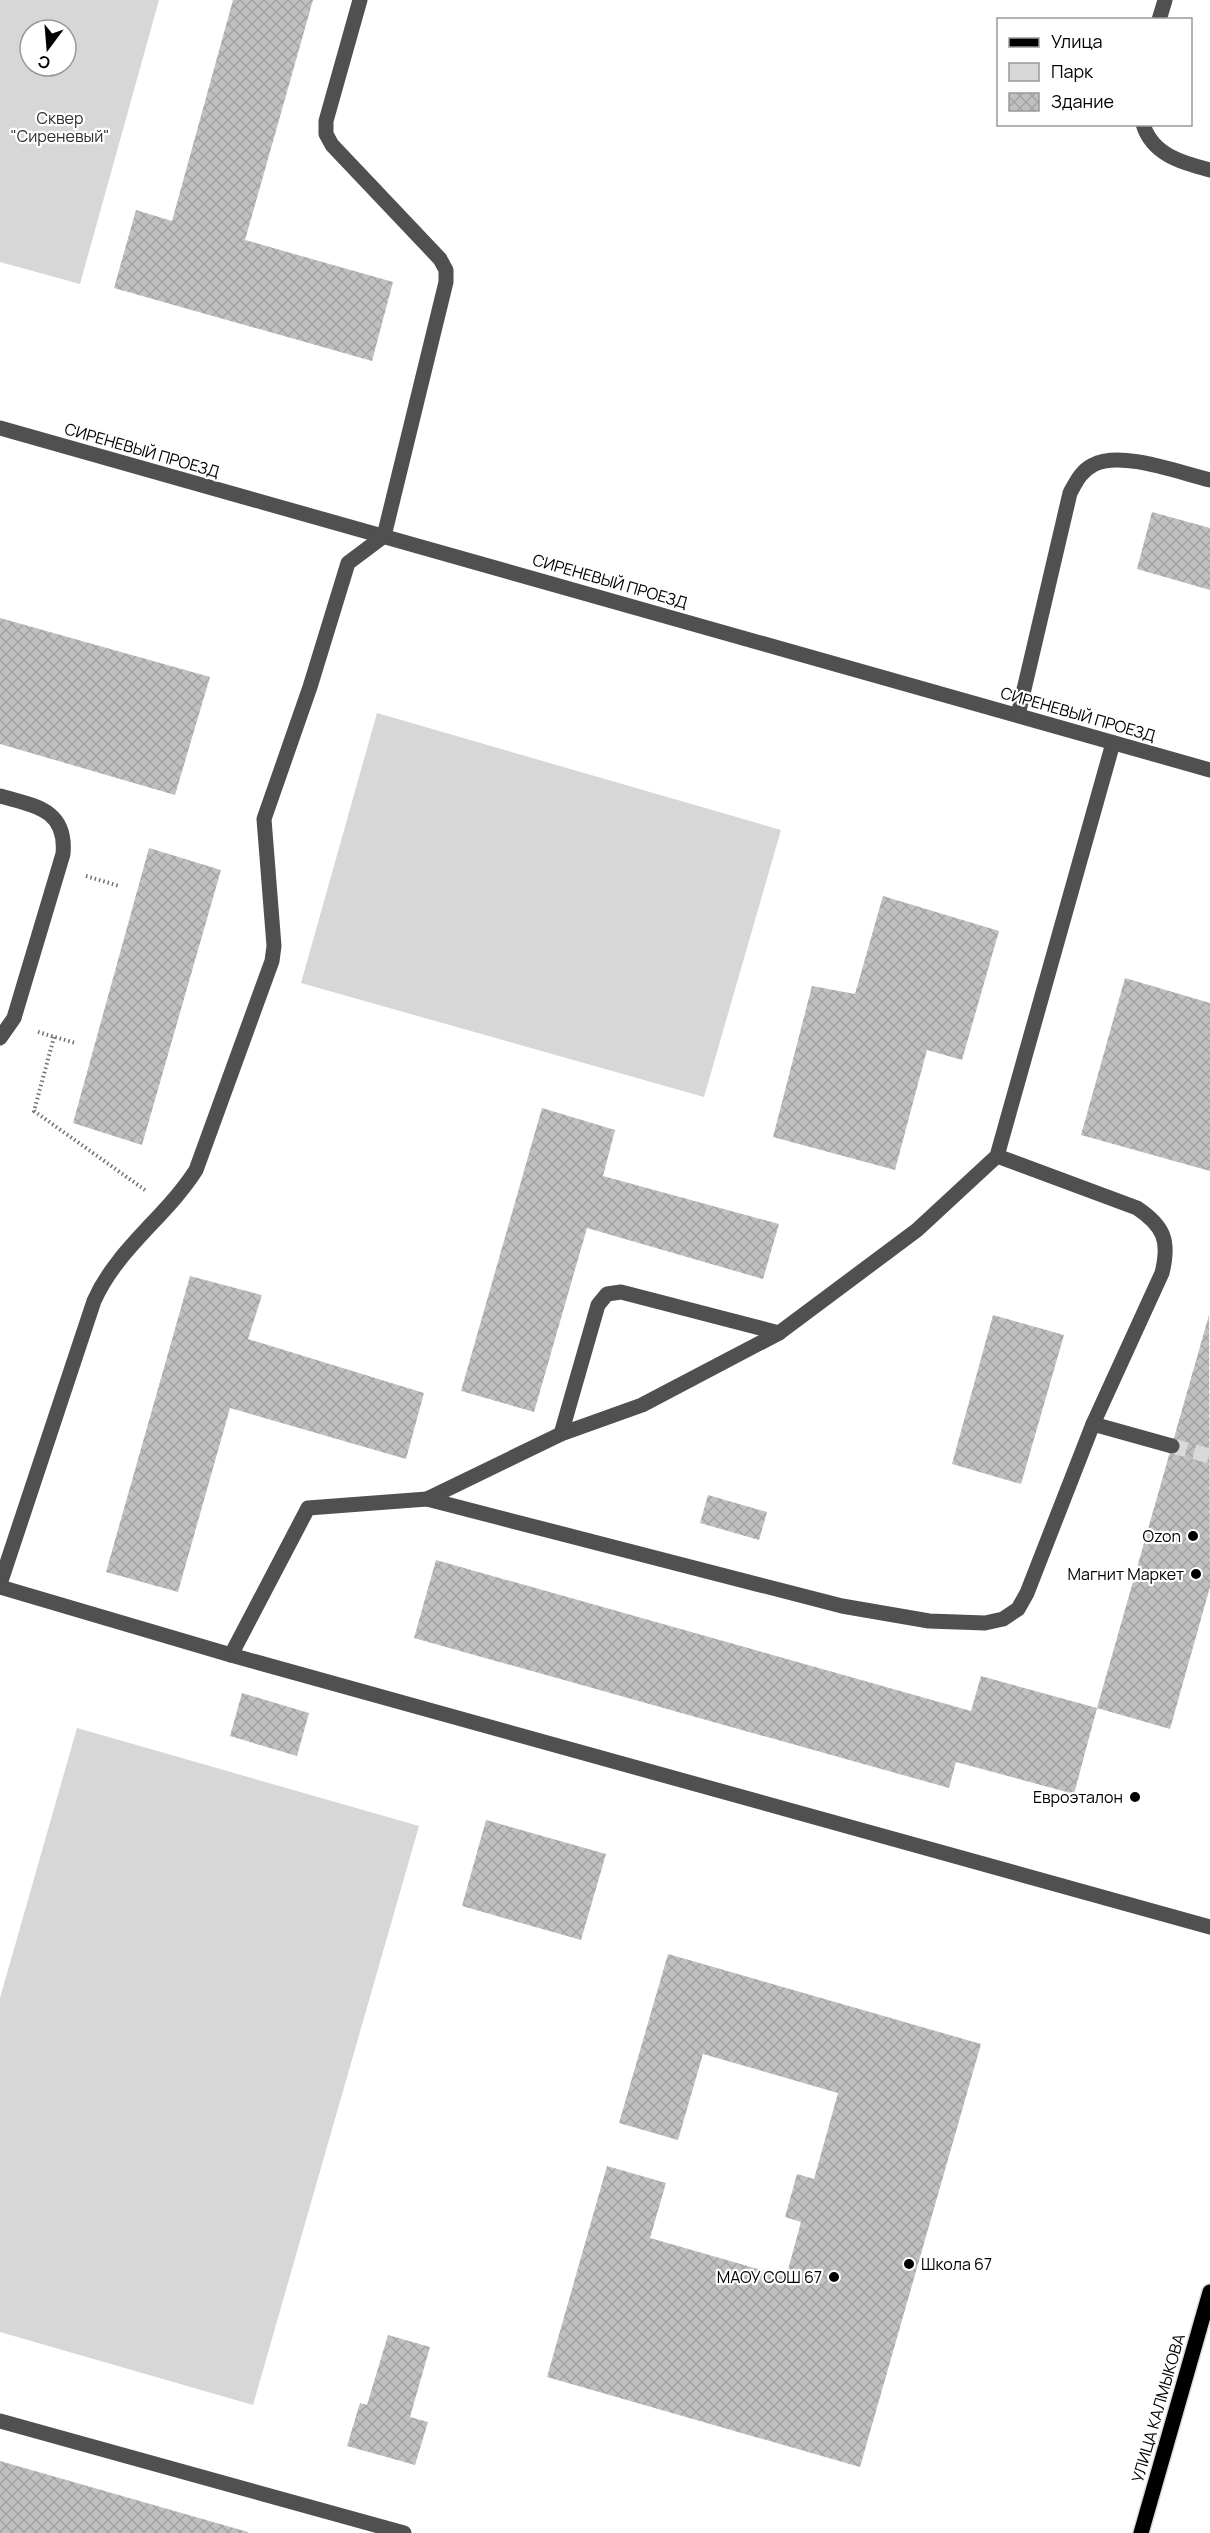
<svg xmlns="http://www.w3.org/2000/svg" width="1210" height="2533" font-family="Manrope,sans-serif">
<style>
.green{fill:#d7d7d7;fill-rule:evenodd}
.building{fill:url(#building-cross-hatch)}
.lines{fill:none;stroke-linecap:round;stroke-linejoin:round}
.minor-tunnel{stroke:#d9d9d9;stroke-width:15;stroke-dasharray:15 8;stroke-linecap:butt}
.major-casing{stroke:#dbdbdb;stroke-width:18}
.path{stroke:#727272;stroke-width:4;stroke-dasharray:1.5 3;stroke-linecap:butt}
.minor{stroke:#505050;stroke-width:15}
.major{stroke:#000;stroke-width:15}
.poi-dot{fill:#000;stroke:#fff;stroke-width:2}
.labels{text-anchor:middle;stroke-width:4.5;stroke-linejoin:round;paint-order:stroke}
.park-label{font-size:16px;fill:#2e2e2e;stroke:#fff}
.street-label{font-size:16px;fill:#000;stroke:#fff}
.poi-label{font-size:16px;fill:#000;stroke:#fff;text-anchor:end}
</style>
<defs>
<pattern id="building-cross-hatch" width="8" height="8" patternUnits="userSpaceOnUse" patternTransform="scale(1.5)"><rect width="8" height="8" fill="#c0c0c0"/><path d="M0 0l8 8M0 8l8-8" fill="none" stroke="#a3a3a3"/></pattern>
</defs>
<rect width="100%" height="100%" fill="#fff"/>
<g class="green">
<path d="M0,0H159L80,284L0,262ZM30,30H66V66H30Z"/>
<polygon points="377,713 781,830 704,1097 301,983"/>
<polygon points="77,1728 419,1826 253,2405 0,2332 0,1998"/>
</g>
<g class="building">
<polygon points="233,0 313,0 245,240 393,282 372,361 114,288 136,210 172,221"/>
<polygon points="1152,512 1210,528 1210,590 1137,569"/>
<polygon points="0,618 210,677 175,795 0,744"/>
<polygon points="149,848 221,870 142,1145 73,1123"/>
<polygon points="883,896 999,931 962,1060 927,1050 895,1170 773,1137 812,986 855,994"/>
<polygon points="1125,978 1210,1003 1210,1171 1081,1135"/>
<polygon points="542,1108 615,1130 603,1176 779,1224 763,1279 587,1228 534,1412 461,1391"/>
<polygon points="190,1276 262,1295 248,1339 424,1393 406,1459 230,1408 178,1592 106,1572"/>
<polygon points="993,1315 1064,1335 1021,1484 952,1464"/>
<polygon points="1209,1315 1210,1587 1170,1729 1097,1708"/>
<polygon points="708,1495 767,1512 759,1540 700,1523"/>
<polygon points="436,1560 971,1711 981,1676 1097,1708 1074,1794 956,1762 949,1788 414,1638"/>
<polygon points="242,1693 309,1713 297,1756 230,1736"/>
<polygon points="486,1820 606,1854 581,1940 462,1906"/>
<polygon points="668,1954 981,2044 860,2467 547,2377 607,2166 666,2183 650,2238 786,2277 801,2222 785,2217 797,2174 814,2179 838,2093 703,2054 678,2140 619,2123"/>
<polygon points="388,2335 430,2347 410,2417 428,2422 415,2465 347,2446 360,2403 367,2405"/>
<polygon points="0,2461 248,2532 248,2533 0,2533"/>
</g>
<g class="lines">
<polyline class="minor-tunnel" points="1172,1446 1210,1456"/>
<defs>
<polyline id="major" points="1141,2533 1210,2292"/>
</defs>
<use href="#major" class="major-casing"/>
<g class="path">
<polyline points="86,876 119,886"/>
<polyline points="38,1032 75,1043"/>
<polyline points="54,1037 34,1111 145,1190"/>
</g>
<g class="minor">
<polyline points="1159,20 1165,0"/>
<path d="M1143,124C1152,155 1183,163 1210,170"/>
<polyline points="0,428 1210,770"/>
<path d="M1018,715L1070,493C1076,482 1081,471 1093,465C1121,450 1180,473 1210,480"/>
<path d="M0,796C35,806 67,809 63,854L14,1018L0,1038"/>
<path d="M997,1156L1137,1208C1164,1226 1170,1241 1162,1273L1093,1424"/>
<polyline points="561,1434 642,1405 779,1333 917,1230 997,1156 1113,743"/>
<polyline points="427,1499 561,1434 598,1305 607,1294 621,1292 779,1333"/>
<path d="M0,1584L94,1301C117,1249 166,1217 196,1170L272,961L274,946L264,819L310,687L348,563L384,536L446,282V270L440,259L332,145L326,134V121L360,0"/>
<polyline points="0,1587 231,1655 308,1508 427,1499 842,1606 929,1621 985,1623 1003,1619 1018,1609 1027,1593 1093,1424 1172,1446"/>
<polyline points="231,1655 1210,1927"/>
<polyline points="0,2421 404,2533"/>
</g>
<use href="#major" class="major"/>
</g>
<g class="poi-dot">
<circle cx="1193" cy="1536" r="6"/>
<circle cx="1196" cy="1574" r="6"/>
<circle cx="1135" cy="1797" r="6"/>
<circle cx="909" cy="2264" r="6"/>
<circle cx="834" cy="2277" r="6"/>
</g>
<g class="labels">
<g class="park-label">
<text x="60" y="124">Сквер<tspan x="60" dy="18">"Сиреневый"</tspan></text>
</g>
<g class="street-label">
<text transform="translate(142 450) rotate(16)" y="6">СИРЕНЕВЫЙ ПРОЕЗД</text>
<text transform="translate(610 581) rotate(16)" y="6">СИРЕНЕВЫЙ ПРОЕЗД</text>
<text transform="translate(1078 714) rotate(16)" y="6">СИРЕНЕВЫЙ ПРОЕЗД</text>
<text transform="translate(1158 2408) rotate(-74)" y="6">УЛИЦА КАЛМЫКОВА</text>
</g>
<g class="poi-label">
<text x="1181" y="1542">Ozon</text>
<text x="1184" y="1580">Магнит Маркет</text>
<text x="1123" y="1803">Евроэталон</text>
<text x="921" y="2270" text-anchor="start">Школа 67</text>
<text x="822" y="2283">МАОУ СОШ 67</text>
</g>
</g>
<rect x="997" y="18" width="195" height="108" fill="#ffffff" stroke="#999999" stroke-width="1.5"/>
<rect x="1009" y="38" width="30" height="9" fill="#000000" stroke="#999999" stroke-width="1.5"/>
<text x="1051" y="48" font-size="18" fill="#000000">Улица</text>
<rect x="1009" y="63" width="30" height="18" fill="#d7d7d7" stroke="#999999" stroke-width="1.5"/>
<text x="1051" y="78" font-size="18" fill="#000000">Парк</text>
<rect x="1009" y="93" width="30" height="18" fill="url(#building-cross-hatch)" stroke="#999999" stroke-width="1.5"/>
<text x="1051" y="108" font-size="18" fill="#000000">Здание</text>
<g transform="translate(48 48) rotate(196)"><circle r="28" fill="#ffffff" stroke="#999999" stroke-width="1.5"/>
<path d="M0-4.5L10 22L0 15L-10 22Z" fill="#000000"/>
<text y="-9" font-size="16" font-weight="bold" text-anchor="middle" fill="#000000">С</text>
</g>
</svg>
